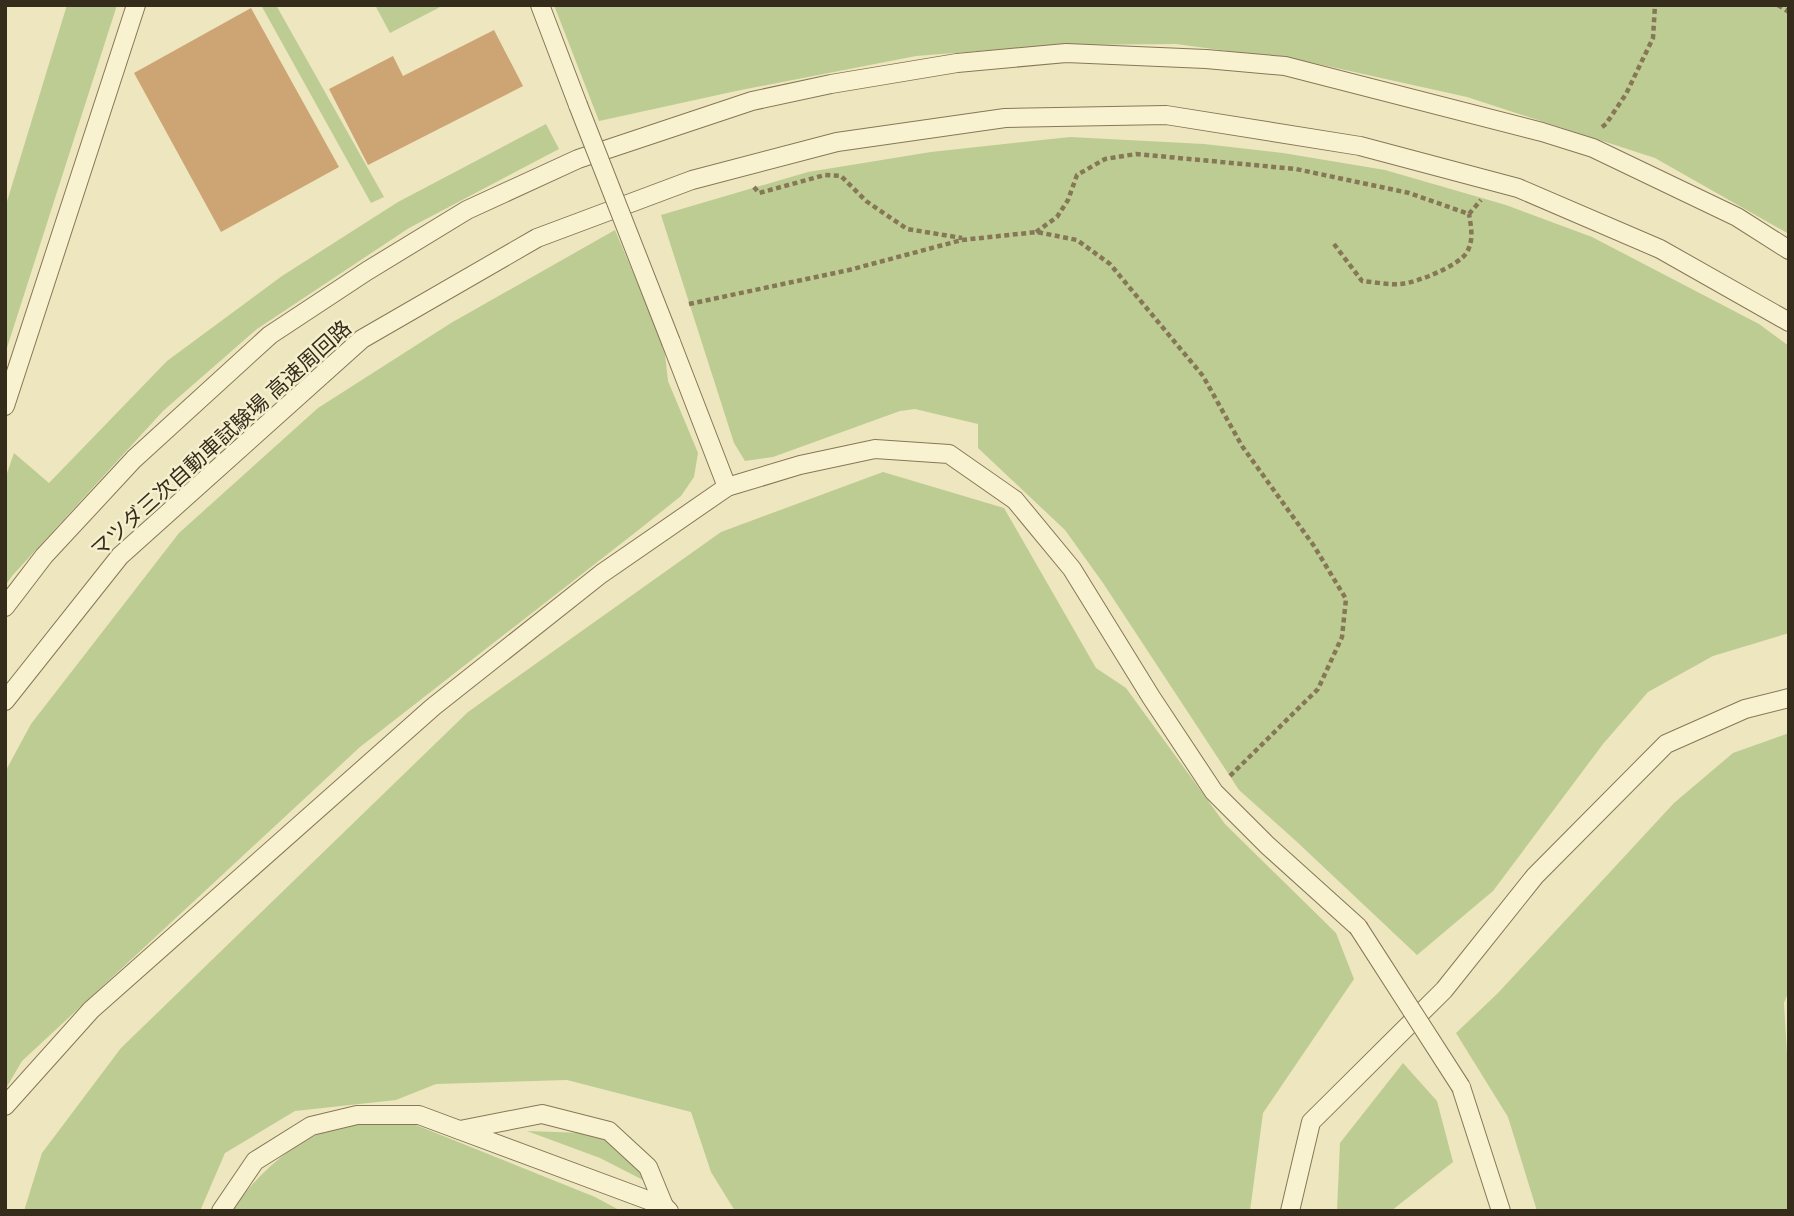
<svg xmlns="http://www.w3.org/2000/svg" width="1794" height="1216" font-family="'Noto Serif','Noto Sans JP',serif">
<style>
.green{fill:#bdcc93}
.building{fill:#cda574}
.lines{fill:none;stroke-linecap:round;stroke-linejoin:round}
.lane-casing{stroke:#867757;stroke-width:20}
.path{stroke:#867757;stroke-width:4.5;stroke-dasharray:5 3.5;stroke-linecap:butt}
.lane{stroke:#f9f2d1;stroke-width:18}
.lane-bridge-casing{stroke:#867757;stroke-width:20;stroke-linecap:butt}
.lane-bridge{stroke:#f9f2d1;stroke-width:18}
.labels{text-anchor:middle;stroke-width:5;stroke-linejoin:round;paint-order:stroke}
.street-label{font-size:21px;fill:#362c1c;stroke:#f5efce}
</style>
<rect width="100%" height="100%" fill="#eee6be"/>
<g class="green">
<polygon points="67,5 117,5 5,354 5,208"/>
<polygon points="261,5 276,5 384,197 371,203"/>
<polygon points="375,5 444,5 390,33"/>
<polygon points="554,5 1789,5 1789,234 1655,158 1467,97 1309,62 1176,44 1055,45 916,56 736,91 599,121"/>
<polygon points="546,124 559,149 409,228 257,329 163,411 12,576 5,586 5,479 14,453 49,483 167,361 282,276 398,202"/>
<polygon points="1070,137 1204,144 1283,153 1385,170 1506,205 1592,237 1759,324 1789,346 1789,633 1713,656 1648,692 1603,744 1493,891 1417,955 1296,841 1239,790 1103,583 1065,530 978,448 978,424 915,409 900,411 773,457 745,461 734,443 661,215 808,172 931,152"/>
<polygon points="615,230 664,346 668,381 698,453 694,477 681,496 641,528 360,747 22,1061 5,1090 5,772 31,724 179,533 318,408 451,323"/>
<polygon points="883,472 1004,508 1096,668 1126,688 1225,824 1336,933 1354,979 1263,1113 1250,1211 735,1211 711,1172 691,1112 567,1080 436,1084 396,1100 295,1111 225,1153 200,1211 24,1211 42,1153 121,1048 468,712 721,532"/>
<polygon points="1789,733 1789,990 1784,1003 1789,1088 1789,1211 1537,1211 1508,1117 1456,1033 1498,993 1674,803 1733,753"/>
<polygon points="1403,1063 1437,1101 1453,1162 1391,1211 1337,1211 1340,1143"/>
<path d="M368,1120L411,1123L595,1197L621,1211H232C250,1182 289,1145 321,1133C335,1127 352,1124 368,1120Z"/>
<polygon points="527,1131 583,1133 611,1142 634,1158 645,1181 600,1158"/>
</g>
<g class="building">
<polygon points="251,8 339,167 221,232 134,73"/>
<polygon points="494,30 523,86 368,165 329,89 393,56 403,76"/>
</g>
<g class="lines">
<defs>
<g id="lane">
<polyline points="540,5 578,105"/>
<polyline points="671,342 727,487"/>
<polyline points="5,406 136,5"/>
<polyline points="5,607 44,556 134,459 270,335 367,271 467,210 578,159 752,101 831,84 957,63 1066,53 1206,59 1285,66 1542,132 1593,148 1737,217 1789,250"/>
<polyline points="5,701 120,556 362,339 537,238 692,180 837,142 1005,118 1166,115 1360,146 1518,188 1660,249 1789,322"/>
<polyline points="1461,1087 1501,1211"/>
<polyline points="5,1106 91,1010 433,707 601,574 727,487 800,465 875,449 949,454 1015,500 1072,569 1151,697 1214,792 1267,845 1358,927"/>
<polyline points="460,1130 542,1114 609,1131 648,1167 664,1206 664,1211"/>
<polyline points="221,1211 255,1161 311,1126 357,1115 419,1115 664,1206 669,1211"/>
<polyline points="1290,1211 1311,1122 1444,990 1535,876 1666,744 1745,709 1789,698"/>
</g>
</defs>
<use href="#lane" class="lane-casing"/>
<g class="path">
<polyline points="1778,5 1789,12"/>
<polyline points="1602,127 1606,124 1626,94 1653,38 1655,5"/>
<polyline points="754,187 759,193 825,175 841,176 866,201 907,229 962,238"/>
<polyline points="1036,232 1057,217 1068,200 1077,175 1105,159 1136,154 1296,169 1409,193 1469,214 1481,200"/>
<path d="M1334,244L1362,281C1374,282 1388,285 1400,284C1416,283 1459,266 1467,252C1474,240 1471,226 1469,214"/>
<polyline points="689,304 849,270 962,240 1037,232 1077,240 1110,264 1203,376 1242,446 1314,546 1346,599 1342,637 1318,689 1230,776"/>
</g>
<use href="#lane" class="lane"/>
<defs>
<g id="lane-bridge">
<polyline points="578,105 671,342"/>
<polyline points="1358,927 1461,1087"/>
</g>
</defs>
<use href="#lane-bridge" class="lane-bridge-casing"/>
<use href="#lane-bridge" class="lane-bridge"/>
</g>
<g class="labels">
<g class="street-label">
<text transform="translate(221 439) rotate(-42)" y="7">マツダ三次自動車試験場 高速周回路</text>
</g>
</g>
<rect width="1794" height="1216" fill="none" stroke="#362c1c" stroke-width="14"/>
</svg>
